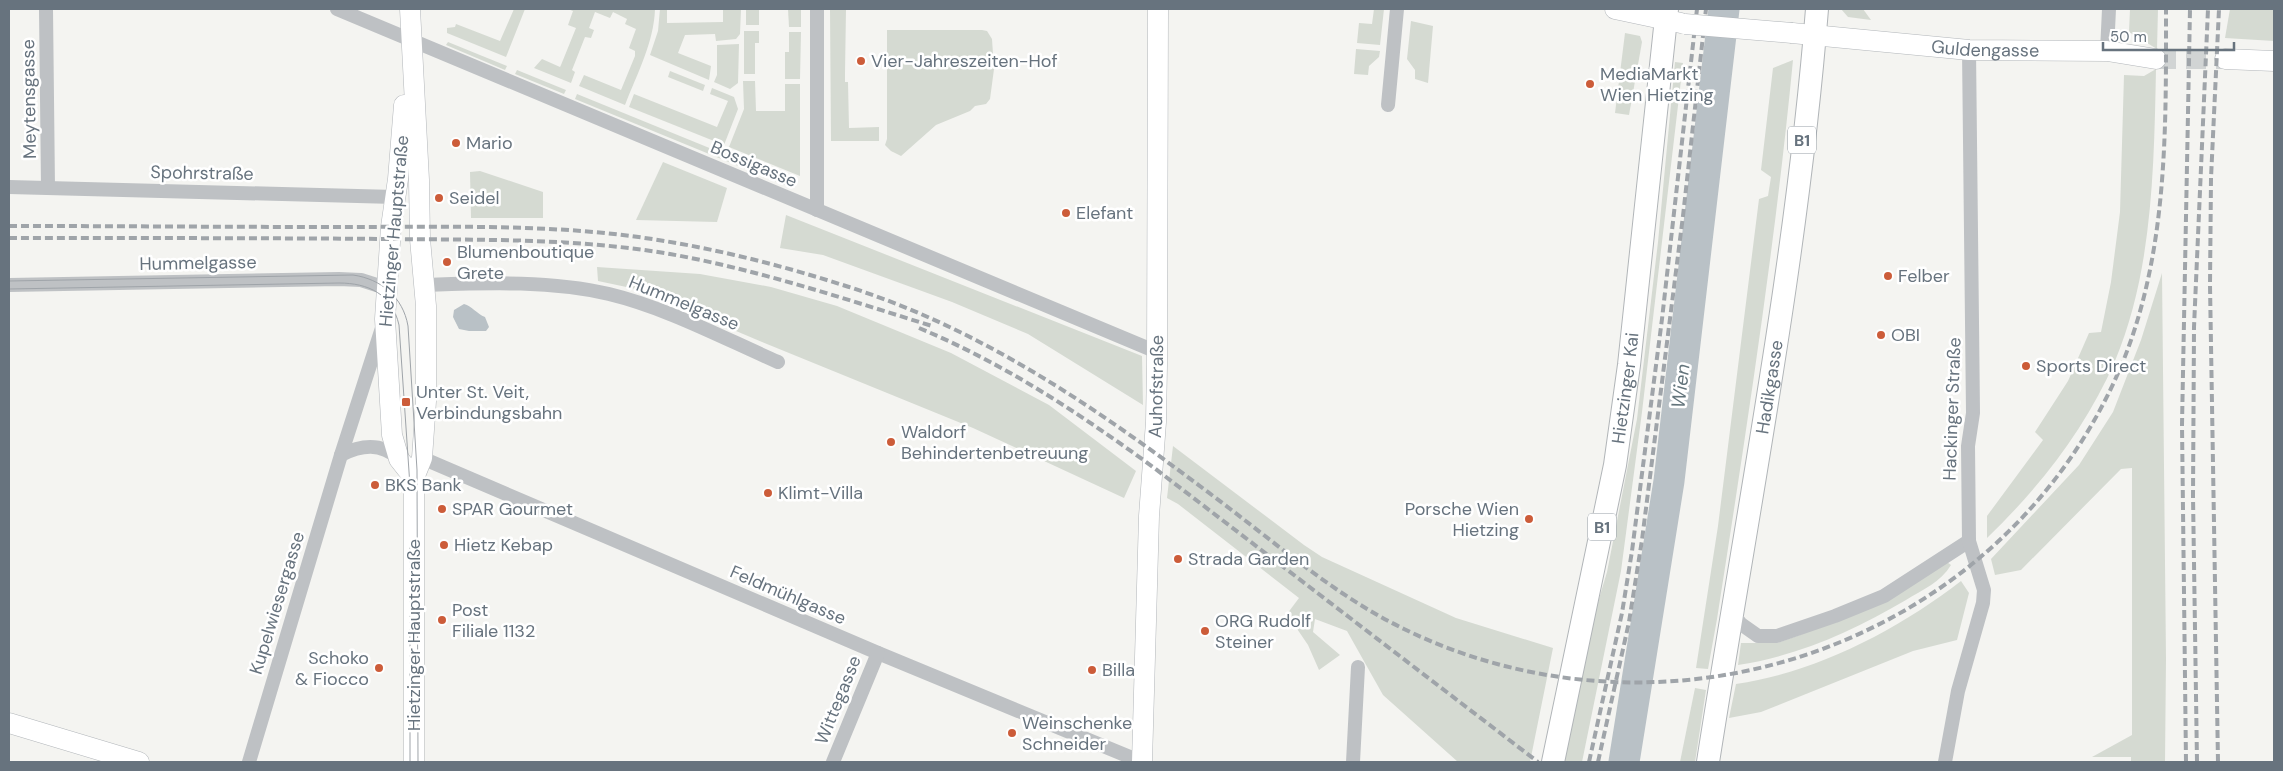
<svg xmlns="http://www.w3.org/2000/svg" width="2283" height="771" font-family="'DM Sans',sans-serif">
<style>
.green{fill:#d5dad2}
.water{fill:#b9c1c6}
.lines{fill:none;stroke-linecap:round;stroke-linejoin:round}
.river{stroke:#b9c1c6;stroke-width:31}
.secondary-tunnel{stroke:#d1d4d4;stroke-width:20;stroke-dasharray:20 10;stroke-linecap:butt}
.secondary-casing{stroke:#b2b6ba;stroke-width:21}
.primary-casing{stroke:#b1b5b8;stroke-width:24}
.street{stroke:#bec1c4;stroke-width:14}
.secondary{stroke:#fff;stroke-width:20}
.primary{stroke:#fff;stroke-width:22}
.tram{stroke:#9fa4a9;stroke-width:1}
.rail{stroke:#9fa4a9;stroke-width:4;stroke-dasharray:8 4;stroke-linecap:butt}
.secondary-bridge-casing{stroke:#b2b6ba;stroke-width:21;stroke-linecap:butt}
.secondary-bridge{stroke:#fff;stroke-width:20}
.poi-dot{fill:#cc5c39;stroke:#fff;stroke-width:2}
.labels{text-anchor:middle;stroke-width:5;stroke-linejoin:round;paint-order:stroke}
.shield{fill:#fff;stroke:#959da5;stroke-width:1}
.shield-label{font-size:16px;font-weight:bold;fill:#67737e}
.street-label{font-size:18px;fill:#67737e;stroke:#fff}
.poi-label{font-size:18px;fill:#67737e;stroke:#fff;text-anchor:start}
.water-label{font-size:19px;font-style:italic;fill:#63747b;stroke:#fff}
</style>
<rect width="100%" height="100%" fill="#f4f4f1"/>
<g class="green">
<polygon points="514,9 525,9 506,57 447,33 447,28 455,27 456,24 500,41"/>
<path d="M568,9H655C654,42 637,74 625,105L579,86L584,75L621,90L635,56V51L629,48L636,29L625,24L627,19L613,12L610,18L595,12L589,28L594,30L591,38L585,37L572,70L575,72L571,83L534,68L542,59L560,67L561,65L576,28L568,25L573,11Z"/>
<polygon points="660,9 667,9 667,23 723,22 723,9 741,9 740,34 736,39 716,41 715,34 685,35 678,53 711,66 709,80 650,55 658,31"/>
<rect x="746" y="9" width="13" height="16"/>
<polygon points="788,9 801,9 801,27 789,27"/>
<polygon points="830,9 846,9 845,73 845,82 848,82 849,128 879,127 879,141 831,141"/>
<polygon points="1374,9 1384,9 1380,45 1357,43 1359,23 1372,24"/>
<polygon points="1841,9 1863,9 1871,20 1848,17"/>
<polygon points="2130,9 2158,9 2157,49 2129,32"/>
<polygon points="2230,9 2274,9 2274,41 2225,38"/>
<polygon points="1411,21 1433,26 1428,83 1415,79 1415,70 1407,59"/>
<polygon points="887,30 982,30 987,31 992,39 994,69 990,99 986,104 975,106 970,111 936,125 901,156 891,151 885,145 887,139"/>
<polygon points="744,31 759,31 759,43 755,43 755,74 744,74"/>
<polygon points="789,32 801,32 800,79 785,79 785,52 789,52"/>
<polygon points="1625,33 1640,36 1642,42 1629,115 1615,113"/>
<polygon points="448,42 507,66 505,70 446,45"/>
<polygon points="739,44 738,83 730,89 714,82 717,75 717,45"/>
<polygon points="1356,49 1380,51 1379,57 1369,66 1368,75 1354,74"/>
<path d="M1793,60C1775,247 1746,433 1717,619L1708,669L1696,668L1718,526L1759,199L1768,196L1771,177L1761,170L1773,68Z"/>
<polygon points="1675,62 1683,63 1642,412 1621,571 1582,762 1559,762 1579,666 1607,572 1637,419 1658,242"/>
<path d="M2156,69C2154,166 2153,270 2115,361C2086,428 2040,487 1987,538V516L2043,440L2035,432L2068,381L2089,333L2101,332L2111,282L2120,212L2124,75L2144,76Z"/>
<polygon points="517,70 566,90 564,94 515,74"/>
<polygon points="670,71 705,85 703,91 668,77"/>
<polygon points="743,81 755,81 756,111 785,111 785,84 800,84 800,176 729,147 744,109"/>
<polygon points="712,88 734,97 738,109 724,145 629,107 634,94 717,127 728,101 710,94"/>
<polygon points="577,94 793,182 796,186 796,187 787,186 575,99"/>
<polygon points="663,162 727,188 717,222 636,220"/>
<polygon points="480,171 543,192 543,218 471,218 470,172"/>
<polygon points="786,215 1142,356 1143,405 1028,334 952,302 823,255 780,248"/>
<polygon points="597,267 700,274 771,287 837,306 951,353 1049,405 1136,471 1124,498 973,428 762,342 677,306 650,292 598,281"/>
<polygon points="2162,273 2166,659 2165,762 2131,762 2131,757 2092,757 2132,735 2132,468 2121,469 2021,570 1995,575 1991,559 2079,465 2113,412 2141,340"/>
<polygon points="1173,446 1304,545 1322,557 1456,618 1553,648 1530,762 1458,762 1383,695 1347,631 1315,619 1313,632 1340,655 1319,670 1308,645 1287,614 1299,598 1178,504 1167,498"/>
<path d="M1947,562L1951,565C1941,582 1922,590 1906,600C1853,631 1798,656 1738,665L1741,643H1777L1800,635Z"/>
<path d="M1961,581L1969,593L1957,640L1913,651L1761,712L1729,718L1736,684C1817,672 1896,631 1961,581Z"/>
<polygon points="1695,688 1706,690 1695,762 1680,762"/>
</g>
<path class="water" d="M464,304C472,306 477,314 485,317L489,327L486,331H469L459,329L453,317L454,310Z"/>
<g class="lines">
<polyline class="river" points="1624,762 1669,481 1724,9"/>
<polyline class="secondary-tunnel" points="2156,59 2225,59"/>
<defs>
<g id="secondary">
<polyline points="410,9 419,180 420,239 426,306 426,401 422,458 414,478 414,762"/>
<polyline points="1615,9 1681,23"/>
<path id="s1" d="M1792,33L1969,50L2107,51L2156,59"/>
<polyline points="2225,59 2274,61"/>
<polyline points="404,105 398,179 391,227 385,319 392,435 399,459 414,478"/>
<polyline points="9,723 139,762"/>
<path id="s2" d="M1142,762L1149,516L1156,422L1157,365L1158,9"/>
</g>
<g id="primary">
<path id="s3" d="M1553,762L1615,465L1629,365L1667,9"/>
<path id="s4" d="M1708,762C1747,512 1797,262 1817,9"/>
</g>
</defs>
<use href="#secondary" class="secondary-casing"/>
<use href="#primary" class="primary-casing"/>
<g class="street">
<polyline points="46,9 48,188"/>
<polyline points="337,9 1157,352"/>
<polyline points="2107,51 2109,9"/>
<polyline points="1388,105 1397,9"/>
<polyline points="9,187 395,197"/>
<polyline points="817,210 817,9"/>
<polyline points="9,285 339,279 361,280 386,288"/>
<path d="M423,285C484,283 549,280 609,294C667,308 723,338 778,362"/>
<path d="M341,455C361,445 381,442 399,459"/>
<polyline points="422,458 878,653 1142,762"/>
<polyline points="1731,612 1741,624 1758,636 1777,636 1835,616 1884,596 1969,541"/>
<polyline points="249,762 341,455 382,328"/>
<polyline points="833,762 878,653"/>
<polyline points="1353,762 1358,667"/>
<polyline points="1945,762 1958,691 1983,603 1984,590 1969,541 1968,446 1973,413 1969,50"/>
</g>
<use href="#secondary" class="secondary"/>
<use href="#primary" class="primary"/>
<g class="tram">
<path d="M9,281L353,275C381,279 403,297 408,326L417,470L418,762"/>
<path d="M9,289L339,283C368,283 392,294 399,325L410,486"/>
<polyline points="410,543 410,762"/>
</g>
<g class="rail">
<path d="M9,226C118,226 227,227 337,227C418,227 501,225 582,231C674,238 762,259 849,287C990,332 1109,417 1225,505C1283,549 1338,597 1404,629C1675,761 2010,640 2124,359C2168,248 2166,127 2166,9"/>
<path d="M9,238C135,238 262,238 389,239C482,240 577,238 670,254C759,270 845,299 932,326"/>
<path d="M919,328C1003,363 1079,413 1153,467L1538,762"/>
<polyline points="1589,762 1622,613 1632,551 1662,319 1697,9"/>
<polyline points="1598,762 1629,622 1642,540 1683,216 1706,9"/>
<polyline points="2186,762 2182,425 2190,9"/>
<polyline points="2197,762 2193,496 2194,327 2208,9"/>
<polyline points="2218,762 2210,285 2211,178 2219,9"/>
</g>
<defs>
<polyline id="secondary-bridge" points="1685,24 1792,33"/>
</defs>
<use href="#secondary-bridge" class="secondary-bridge-casing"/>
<use href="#secondary-bridge" class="secondary-bridge"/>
</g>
<g class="poi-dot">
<circle cx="861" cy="61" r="5"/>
<circle cx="1590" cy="84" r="5"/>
<circle cx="456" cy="143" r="5"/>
<circle cx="439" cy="198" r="5"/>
<circle cx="1066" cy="213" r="5"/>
<circle cx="447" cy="262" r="5"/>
<circle cx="1888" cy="276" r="5"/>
<circle cx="1881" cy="335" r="5"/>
<circle cx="2026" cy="366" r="5"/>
<rect x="401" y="397" width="10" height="10" rx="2.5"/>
<circle cx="891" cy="442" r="5"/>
<circle cx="375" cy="485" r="5"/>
<circle cx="768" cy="493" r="5"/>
<circle cx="442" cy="509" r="5"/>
<circle cx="1529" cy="519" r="5"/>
<circle cx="444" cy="545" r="5"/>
<circle cx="1178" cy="559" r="5"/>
<circle cx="442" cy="620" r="5"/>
<circle cx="1205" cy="631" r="5"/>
<circle cx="379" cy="668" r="5"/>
<circle cx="1092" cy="670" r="5"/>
<circle cx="1012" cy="733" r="5"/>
</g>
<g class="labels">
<g class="shield">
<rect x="1788" y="126.5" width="28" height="27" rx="4"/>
<rect x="1588" y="513.5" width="28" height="27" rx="4"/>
</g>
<g class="shield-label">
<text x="1802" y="146">B1</text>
<text x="1602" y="533">B1</text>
</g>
<g class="street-label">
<text dy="6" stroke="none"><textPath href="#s1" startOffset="194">Guldengasse</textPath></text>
<text transform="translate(29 99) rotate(-91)" y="6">Meytensgasse</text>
<text transform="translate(754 164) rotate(23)" y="6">Bossigasse</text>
<text transform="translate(202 173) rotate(1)" y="6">Spohrstraße</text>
<text transform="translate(394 231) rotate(-85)" y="6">Hietzinger Hauptstraße</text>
<text transform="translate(198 263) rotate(-1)" y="6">Hummelgasse</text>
<text transform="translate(684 303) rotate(22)" y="6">Hummelgasse</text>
<text dy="6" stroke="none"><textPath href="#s2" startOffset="376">Auhofstraße</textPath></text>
<text dy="6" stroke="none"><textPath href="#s4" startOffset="380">Hadikgasse</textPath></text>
<text dy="6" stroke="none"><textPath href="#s3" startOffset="381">Hietzinger Kai</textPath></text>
<text transform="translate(1952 409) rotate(-88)" y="6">Hackinger Straße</text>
<text transform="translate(788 595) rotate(23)" y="6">Feldmühlgasse</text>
<text transform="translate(277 603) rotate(-73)" y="6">Kupelwiesergasse</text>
<text transform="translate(414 635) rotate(-90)" y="6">Hietzinger Hauptstraße</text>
<text transform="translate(838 700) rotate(-68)" y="6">Wittegasse</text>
</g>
<g class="poi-label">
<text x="871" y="67">Vier-Jahreszeiten-Hof</text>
<text x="1600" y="80">MediaMarkt<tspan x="1600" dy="21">Wien Hietzing</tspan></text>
<text x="466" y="149">Mario</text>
<text x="449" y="204">Seidel</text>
<text x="1076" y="219">Elefant</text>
<text x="457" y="258">Blumenboutique<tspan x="457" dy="21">Grete</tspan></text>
<text x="1898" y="282">Felber</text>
<text x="1891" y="341">OBI</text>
<text x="2036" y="372">Sports Direct</text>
<text x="416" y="398">Unter St. Veit,<tspan x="416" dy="21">Verbindungsbahn</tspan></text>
<text x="901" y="438">Waldorf<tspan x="901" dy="21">Behindertenbetreuung</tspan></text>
<text x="385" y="491">BKS Bank</text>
<text x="778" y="499">Klimt-Villa</text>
<text x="452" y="515">SPAR Gourmet</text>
<text x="1519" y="515" text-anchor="end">Porsche Wien<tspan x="1519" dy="21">Hietzing</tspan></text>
<text x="454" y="551">Hietz Kebap</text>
<text x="1188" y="565">Strada Garden</text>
<text x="452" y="616">Post<tspan x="452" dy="21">Filiale 1132</tspan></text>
<text x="1215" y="627">ORG Rudolf<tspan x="1215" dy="21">Steiner</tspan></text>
<text x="369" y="664" text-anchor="end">Schoko<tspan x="369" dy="21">&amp; Fiocco</tspan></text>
<text x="1102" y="676">Billa</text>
<text x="1022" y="729">Weinschenke<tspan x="1022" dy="21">Schneider</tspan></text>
</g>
<g class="water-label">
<text transform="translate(1680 386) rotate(-83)" y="7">Wien</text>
</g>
</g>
<rect width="2283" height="771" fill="none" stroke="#67737e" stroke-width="20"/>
<path d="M2103 42v8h131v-8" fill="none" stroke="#67737e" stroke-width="2.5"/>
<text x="2110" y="42" font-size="15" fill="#67737e" stroke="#ffffff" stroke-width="4" paint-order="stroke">50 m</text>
</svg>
